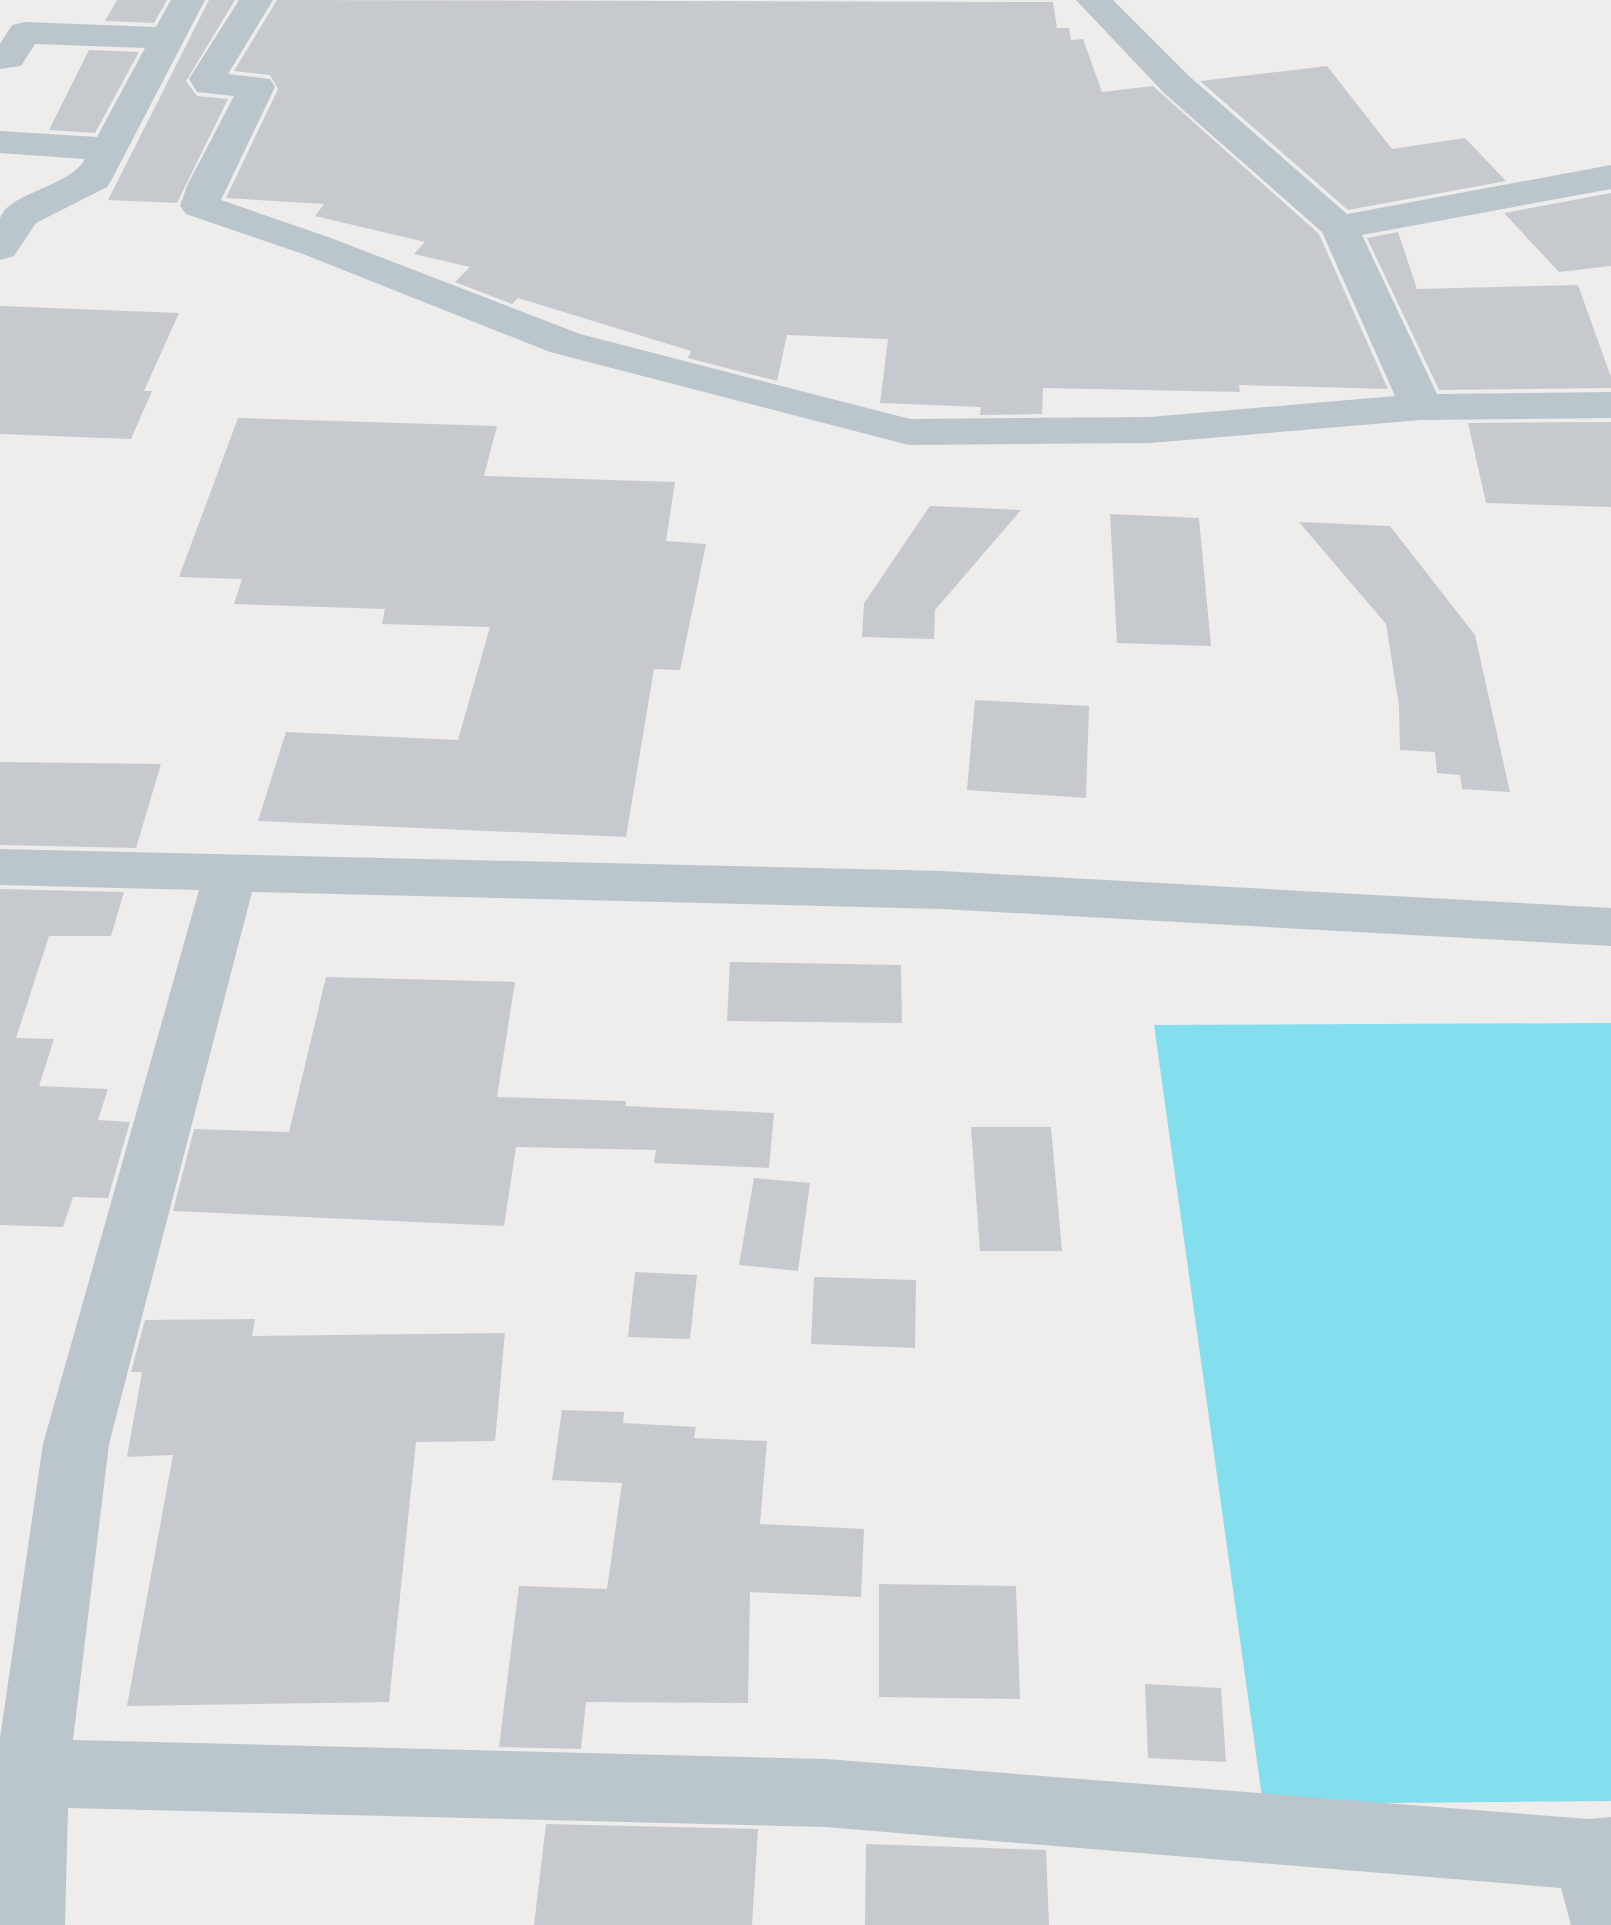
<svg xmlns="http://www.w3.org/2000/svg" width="1611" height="1925" font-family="Jost,sans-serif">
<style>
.water{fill:#83deee}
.building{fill:#c6cacf}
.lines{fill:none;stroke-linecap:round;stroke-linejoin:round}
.minor{fill:#bac5cc;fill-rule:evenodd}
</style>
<rect width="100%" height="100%" fill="#efecec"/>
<polygon class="water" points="1611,1023 1611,1801 1263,1804 1154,1025"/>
<g class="building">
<polygon points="117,0 167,0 154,23 105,21"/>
<polygon points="209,0 235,0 186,81 197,96 228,99 177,203 108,200"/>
<polygon points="277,0 1053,2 1057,28 1069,28 1071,40 1083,39 1102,92 1153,86 1319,234 1388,389 1239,385 1240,392 1043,388 1042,414 980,415 981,407 880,403 888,339 787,335 777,381 688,358 691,351 518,298 512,304 455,282 470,267 414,254 425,242 315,216 324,204 226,198 278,89 270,75 234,71"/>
<polygon points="89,50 139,52 95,133 49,130"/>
<polygon points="1327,66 1392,149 1465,138 1506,181 1348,210 1200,81"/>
<polygon points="1611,193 1611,266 1559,272 1504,213"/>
<polygon points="1398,232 1417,289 1578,285 1611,377 1611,388 1439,390 1367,238"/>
<polygon points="0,306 179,313 144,391 152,391 131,439 0,434"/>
<polygon points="238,418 497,426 484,476 675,482 666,541 706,544 680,670 654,669 626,837 258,821 286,732 458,740 490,627 382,624 385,609 234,604 242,579 179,577"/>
<polygon points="1611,422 1611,507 1486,503 1468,423"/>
<polygon points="930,506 1021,510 935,610 934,639 862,637 864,603"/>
<polygon points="1110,514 1199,518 1211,646 1117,643"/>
<polygon points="1299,522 1390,526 1475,635 1510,792 1462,789 1460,775 1437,773 1435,752 1400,750 1399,706 1386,624"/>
<polygon points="975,700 1089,706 1086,798 967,790"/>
<polygon points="0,762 161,764 136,848 0,845"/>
<polygon points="0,889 124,892 111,936 49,936 16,1038 54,1039 39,1086 108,1089 98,1120 130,1122 108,1198 73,1197 63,1227 0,1225"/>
<polygon points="730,962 901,965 902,1023 727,1021"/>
<polygon points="326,977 515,982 497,1097 626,1101 626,1106 774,1113 769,1168 654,1163 656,1150 516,1147 504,1226 173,1211 194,1129 289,1132"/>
<polygon points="971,1127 1051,1127 1062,1251 980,1251"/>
<polygon points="754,1178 810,1183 798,1271 739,1265"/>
<polygon points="635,1272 697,1275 690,1339 628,1337"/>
<polygon points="814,1277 916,1280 915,1348 811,1344"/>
<polygon points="255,1319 252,1336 505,1333 495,1441 416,1442 389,1702 127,1706 173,1455 127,1457 142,1372 131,1372 145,1320"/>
<polygon points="562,1410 624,1412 623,1423 696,1427 694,1438 767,1441 760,1524 864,1529 861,1597 750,1592 748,1703 586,1702 581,1749 499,1747 519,1586 607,1589 622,1483 552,1480"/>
<polygon points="879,1584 1016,1586 1020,1699 879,1697"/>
<polygon points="1145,1684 1221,1688 1226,1762 1148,1758"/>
<polygon points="546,1824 758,1829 752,1925 534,1925"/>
<polygon points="866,1844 1046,1850 1049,1925 865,1925"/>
</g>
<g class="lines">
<g class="minor">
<path d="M171,0H205L112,179L107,187L36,223L14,256L0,260C0,248 0,230 0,219C8,192 69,188 85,159L0,153V131L97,137L145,48L35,44L21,66L0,69V44L12,25L25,22L156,27Z"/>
<polygon points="239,0 273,0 228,74 270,79 275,87 221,200 331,238 580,334 910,419 1150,417 1395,396 1322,232 1164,93 1076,0 1113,0 1190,77 1347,214 1611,165 1611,189 1362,235 1437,394 1611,392 1611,418 1421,420 1150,443 909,445 550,352 303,254 186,214 180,206 187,186 234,96 197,92 189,79"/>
<polygon points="0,849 942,871 1611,908 1611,946 942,909 252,892 109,1444 73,1740 826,1759 1589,1819 1611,1817 1611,1925 1571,1925 1561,1888 826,1827 68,1808 65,1925 0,1925 0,1738 43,1444 199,890 0,885"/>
</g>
</g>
</svg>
